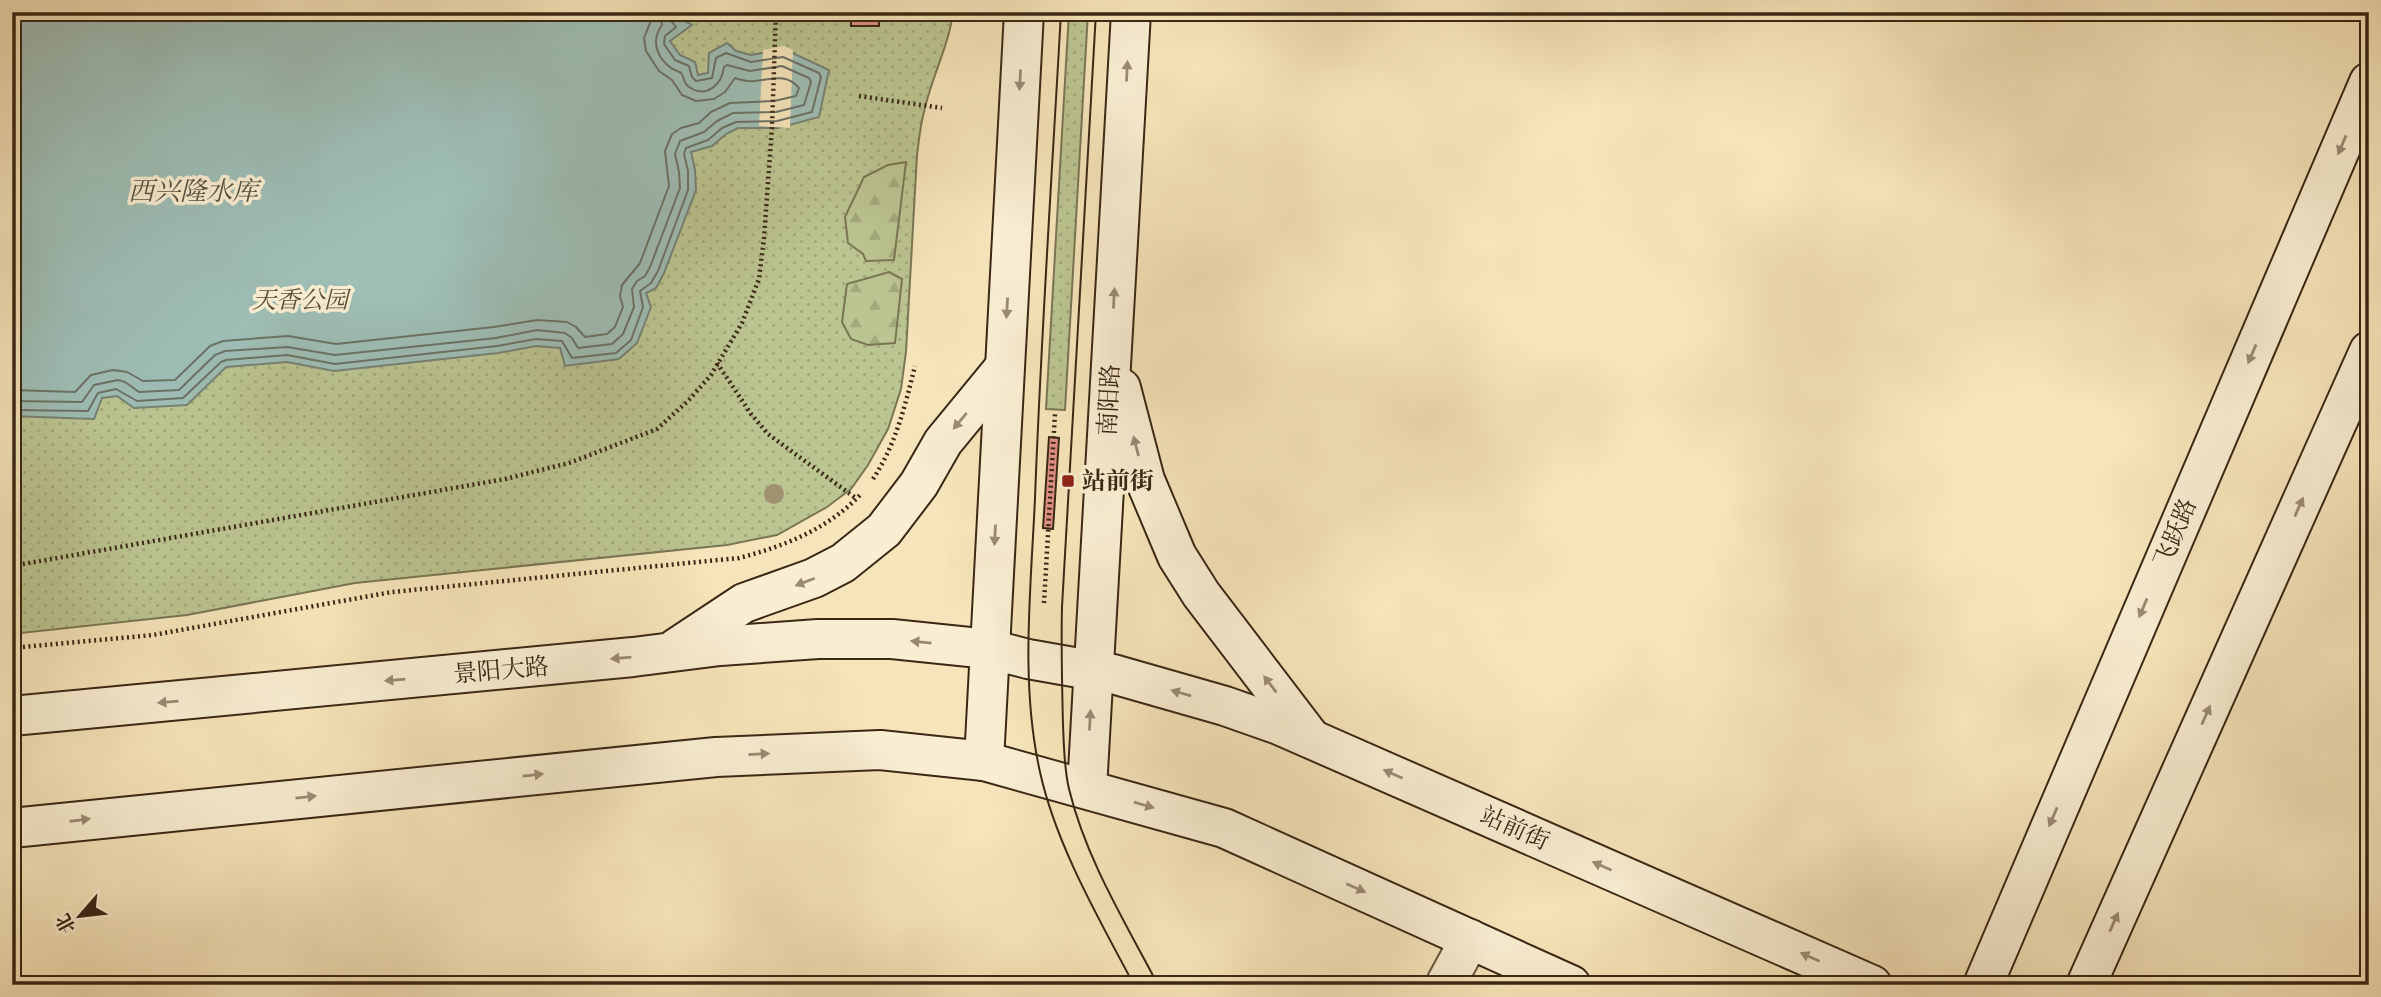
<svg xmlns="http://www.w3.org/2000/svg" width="2381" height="997" font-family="'EB Garamond','Noto Serif SC',serif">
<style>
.grass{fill:url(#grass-dots);stroke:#7a7653;stroke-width:2}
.forest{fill:url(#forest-firs);stroke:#7a7653;stroke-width:2}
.water{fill:#9ebeb6;stroke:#768276;stroke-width:2}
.pier{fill:#f6e5ba}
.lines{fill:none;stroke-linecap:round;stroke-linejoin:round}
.shore{stroke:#6c7266;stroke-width:2}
.building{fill:#e09185;stroke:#3a2715;stroke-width:2}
.street-casing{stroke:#69563e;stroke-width:42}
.secondary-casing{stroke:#3a2715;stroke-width:42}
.path{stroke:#3a2715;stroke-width:4.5;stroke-dasharray:2 3.5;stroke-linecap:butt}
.street{stroke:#f9eed2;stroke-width:38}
.secondary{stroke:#f9eed2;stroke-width:38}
.tram{stroke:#3a2715;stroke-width:2}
.tree{fill:#a09270}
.oneway{fill:#9a8a74}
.poi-dot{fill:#8f2418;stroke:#f9eed2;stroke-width:2.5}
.labels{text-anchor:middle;stroke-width:7;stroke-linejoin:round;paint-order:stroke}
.park-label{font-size:24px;font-style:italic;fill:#5a4e34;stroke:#f9eed2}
.street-label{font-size:24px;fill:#3a2715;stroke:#f9eed2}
.poi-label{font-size:24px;font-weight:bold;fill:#3a2715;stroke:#f9eed2;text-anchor:start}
.water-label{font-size:26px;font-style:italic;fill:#585445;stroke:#f9eed2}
</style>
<defs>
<pattern id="grass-dots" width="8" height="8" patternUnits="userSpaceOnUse" patternTransform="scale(1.75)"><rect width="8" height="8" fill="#bbc591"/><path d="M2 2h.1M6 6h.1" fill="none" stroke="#a2a97c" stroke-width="1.8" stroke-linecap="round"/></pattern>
<pattern id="forest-firs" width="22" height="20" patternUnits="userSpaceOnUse" patternTransform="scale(1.75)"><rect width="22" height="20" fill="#bbc591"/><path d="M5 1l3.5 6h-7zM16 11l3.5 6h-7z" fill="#a2a97c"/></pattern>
</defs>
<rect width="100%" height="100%" fill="#f6e5ba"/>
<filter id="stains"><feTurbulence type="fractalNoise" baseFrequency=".00286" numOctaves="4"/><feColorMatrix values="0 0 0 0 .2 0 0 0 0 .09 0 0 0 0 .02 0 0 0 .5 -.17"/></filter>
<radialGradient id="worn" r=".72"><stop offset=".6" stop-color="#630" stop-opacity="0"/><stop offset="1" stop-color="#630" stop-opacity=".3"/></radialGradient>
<g class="grass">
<path d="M12,12H953C949,46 931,78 924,112C920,126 919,141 917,155L906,352L901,389L888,429L868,465L851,489L827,507L777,535L727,545L355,583L187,615L12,634Z"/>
<polygon points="1069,12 1088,12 1065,410 1046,409"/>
</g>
<g class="forest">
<polygon points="906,162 894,260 866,261 863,254 848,243 845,217 864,177 888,165"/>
<polygon points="889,272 902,279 895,343 868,345 851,339 842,322 847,284"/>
</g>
<polygon class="water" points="12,12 677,12 675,16 692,25 670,41 680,55 695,62 698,75 708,73 709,53 727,43 736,51 751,55 784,49 829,70 819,117 778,128 738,128 726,134 712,146 691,152 695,170 696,190 664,273 656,288 646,293 651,307 637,343 619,359 565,366 560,348 536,346 498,353 334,371 287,362 226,367 187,405 134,408 117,396 102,398 94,419 12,416"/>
<polygon class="pier" points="784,46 793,50 790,128 759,126 763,50"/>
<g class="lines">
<g class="shore">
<path d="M12,390L75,392L91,375L113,370L127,372L143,381L175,380L210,346L223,341L288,336L336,344L494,327L537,320L567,322L576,327L585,337L607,334L615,327L623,307L620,296L622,285L640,263L669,186L665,151L672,134L681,128L699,123L711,112L730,103L774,101L796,96L799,88C786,72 771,80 754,81C747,82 741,80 735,78L725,92L714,99L696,101L682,95L672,80L659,71L646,51L644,38L650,23L649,12"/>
<path d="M12,401L82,402L94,385L118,380L125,382L139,392L179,390L215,355L225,351L287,347L335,355L496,338L537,330L565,333L572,338L578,348L612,344L623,334L634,307L632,289L637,281L645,276L650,267L680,188L679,172L675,154L680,141L704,132L717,121L733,113L776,112L804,105L811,82L809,78L782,66L750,71L727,65L724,67C722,84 707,99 689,87C683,83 685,78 681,73C680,72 672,69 671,68C656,57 651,40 662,25L660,12"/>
<polyline points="12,410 88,411 98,393 116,389 137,401 183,398 221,362 226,360 287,355 335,364 497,346 536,339 562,341 572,358 616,353 631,340 643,307 640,291 651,283 658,271 688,190 688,171 684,154 686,148 708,140 722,128 736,122 777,121 812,112 821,77 819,73 783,57 751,62 726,53 716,58 712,78 696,81 692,77 689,66 675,60 664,44 665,36 676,27 669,18 669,12"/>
</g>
</g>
<g class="building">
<rect x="851" y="12" width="28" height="14"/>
<polygon points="1049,437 1059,438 1053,529 1043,528"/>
</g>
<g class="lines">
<defs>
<polyline id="street" points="1445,985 1470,939"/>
<g id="secondary">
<polyline points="1121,388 1145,480 1177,556 1201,594 1310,737"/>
<polyline points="676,648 744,603 814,578 843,563 884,530 919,484 943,442 1003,369"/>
<polyline points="12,716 633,657 720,646 818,639 892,639 989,649 1028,659 1113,674 1225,706 1279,725 1872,985"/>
<polyline points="984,761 1024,12"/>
<polyline points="1087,789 1131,12"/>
<polyline points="12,828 716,757 880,750 984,761 1224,828 1571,985"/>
<polyline points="1983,985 2369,82"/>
<polyline points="2086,985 2369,351"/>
</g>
</defs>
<use href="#street" class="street-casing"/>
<use href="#secondary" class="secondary-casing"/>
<g class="path">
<polyline points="859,96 942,108"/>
<polyline points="717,363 751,414 768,434 857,499"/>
<path d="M873,479C896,444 905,406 915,366"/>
<polyline points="12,566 505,479 569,463 657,429 688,401 711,375 742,323 759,279 764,238 772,127 776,12"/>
<polyline points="1044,603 1055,413"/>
<path d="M12,648L153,635L392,592L739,558C785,546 828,529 861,494"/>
</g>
<use href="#street" class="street"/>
<use href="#secondary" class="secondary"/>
<g class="tram">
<path d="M1061,12C1052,174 1041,336 1035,498C1031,589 1020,683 1040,772C1056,845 1099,919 1134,985"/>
<path d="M1096,12L1062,607C1061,646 1062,685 1063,725C1064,746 1064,768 1069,789C1086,859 1125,922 1158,985"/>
</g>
</g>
<circle class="tree" cx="774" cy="494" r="10"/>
<defs><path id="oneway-solid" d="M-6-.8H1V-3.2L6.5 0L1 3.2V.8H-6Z" transform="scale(1.75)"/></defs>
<g class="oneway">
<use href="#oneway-solid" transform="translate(1127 71) rotate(-87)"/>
<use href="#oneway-solid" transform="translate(1020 80) rotate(93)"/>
<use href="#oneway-solid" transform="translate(2342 145) rotate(113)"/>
<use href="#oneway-solid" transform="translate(1114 298) rotate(-87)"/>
<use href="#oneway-solid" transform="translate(1007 308) rotate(93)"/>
<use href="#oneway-solid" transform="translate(2252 354) rotate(113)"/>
<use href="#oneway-solid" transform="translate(960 421) rotate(130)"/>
<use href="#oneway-solid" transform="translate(1136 446) rotate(-104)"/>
<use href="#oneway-solid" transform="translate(2299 507) rotate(-66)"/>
<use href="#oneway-solid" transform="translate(995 535) rotate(93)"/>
<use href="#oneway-solid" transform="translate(805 582) rotate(159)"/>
<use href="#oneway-solid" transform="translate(2143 608) rotate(113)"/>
<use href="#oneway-solid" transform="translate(921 642) rotate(-174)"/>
<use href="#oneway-solid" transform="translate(621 658) rotate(175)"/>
<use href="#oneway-solid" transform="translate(395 680) rotate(175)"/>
<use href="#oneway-solid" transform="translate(1270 684) rotate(-127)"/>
<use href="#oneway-solid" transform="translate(1181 693) rotate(-164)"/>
<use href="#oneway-solid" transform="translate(168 702) rotate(175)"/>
<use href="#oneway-solid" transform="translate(2206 715) rotate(-66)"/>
<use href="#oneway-solid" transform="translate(1090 720) rotate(-87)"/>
<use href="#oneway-solid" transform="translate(759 754) rotate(-3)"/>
<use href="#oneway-solid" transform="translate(1393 774) rotate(-156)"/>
<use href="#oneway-solid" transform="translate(533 775) rotate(-6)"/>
<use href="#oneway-solid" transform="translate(306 797) rotate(-6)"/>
<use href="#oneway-solid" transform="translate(1144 805) rotate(16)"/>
<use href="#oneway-solid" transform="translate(2053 817) rotate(113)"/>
<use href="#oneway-solid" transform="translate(80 820) rotate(-7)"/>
<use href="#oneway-solid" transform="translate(1602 866) rotate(-156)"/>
<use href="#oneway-solid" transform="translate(1356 888) rotate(24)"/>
<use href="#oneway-solid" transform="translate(2114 922) rotate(-66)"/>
<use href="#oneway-solid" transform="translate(1810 957) rotate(-156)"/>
</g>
<rect class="poi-dot" x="1061" y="474" width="14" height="14" rx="3.5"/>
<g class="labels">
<g class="park-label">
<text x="300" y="308">天香公园</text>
</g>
<g class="street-label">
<text transform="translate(1109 400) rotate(-87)" y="8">南阳路</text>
<text transform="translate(2175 533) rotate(-67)" y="8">飞跃路</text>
<text transform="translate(501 670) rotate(-5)" y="8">景阳大路</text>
<text transform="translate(1515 828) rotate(24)" y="8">站前街</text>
</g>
<g class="poi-label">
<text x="1082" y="489">站前街</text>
</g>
<g class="water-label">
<text x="193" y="200">西兴隆水库</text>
</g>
</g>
<rect width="2381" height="997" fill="none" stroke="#f6e5ba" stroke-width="42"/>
<rect x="14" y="14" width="2353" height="969" fill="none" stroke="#3a2715" stroke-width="3.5"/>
<rect x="21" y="21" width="2339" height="955" fill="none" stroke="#3a2715" stroke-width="2"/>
<g transform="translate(80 916) rotate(242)" stroke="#f9eed2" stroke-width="5" paint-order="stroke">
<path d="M0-5L12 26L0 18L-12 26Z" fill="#3a2715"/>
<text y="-10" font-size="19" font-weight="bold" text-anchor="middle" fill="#3a2715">北</text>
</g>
<rect width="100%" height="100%" filter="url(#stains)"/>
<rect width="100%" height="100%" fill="url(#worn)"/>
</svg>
